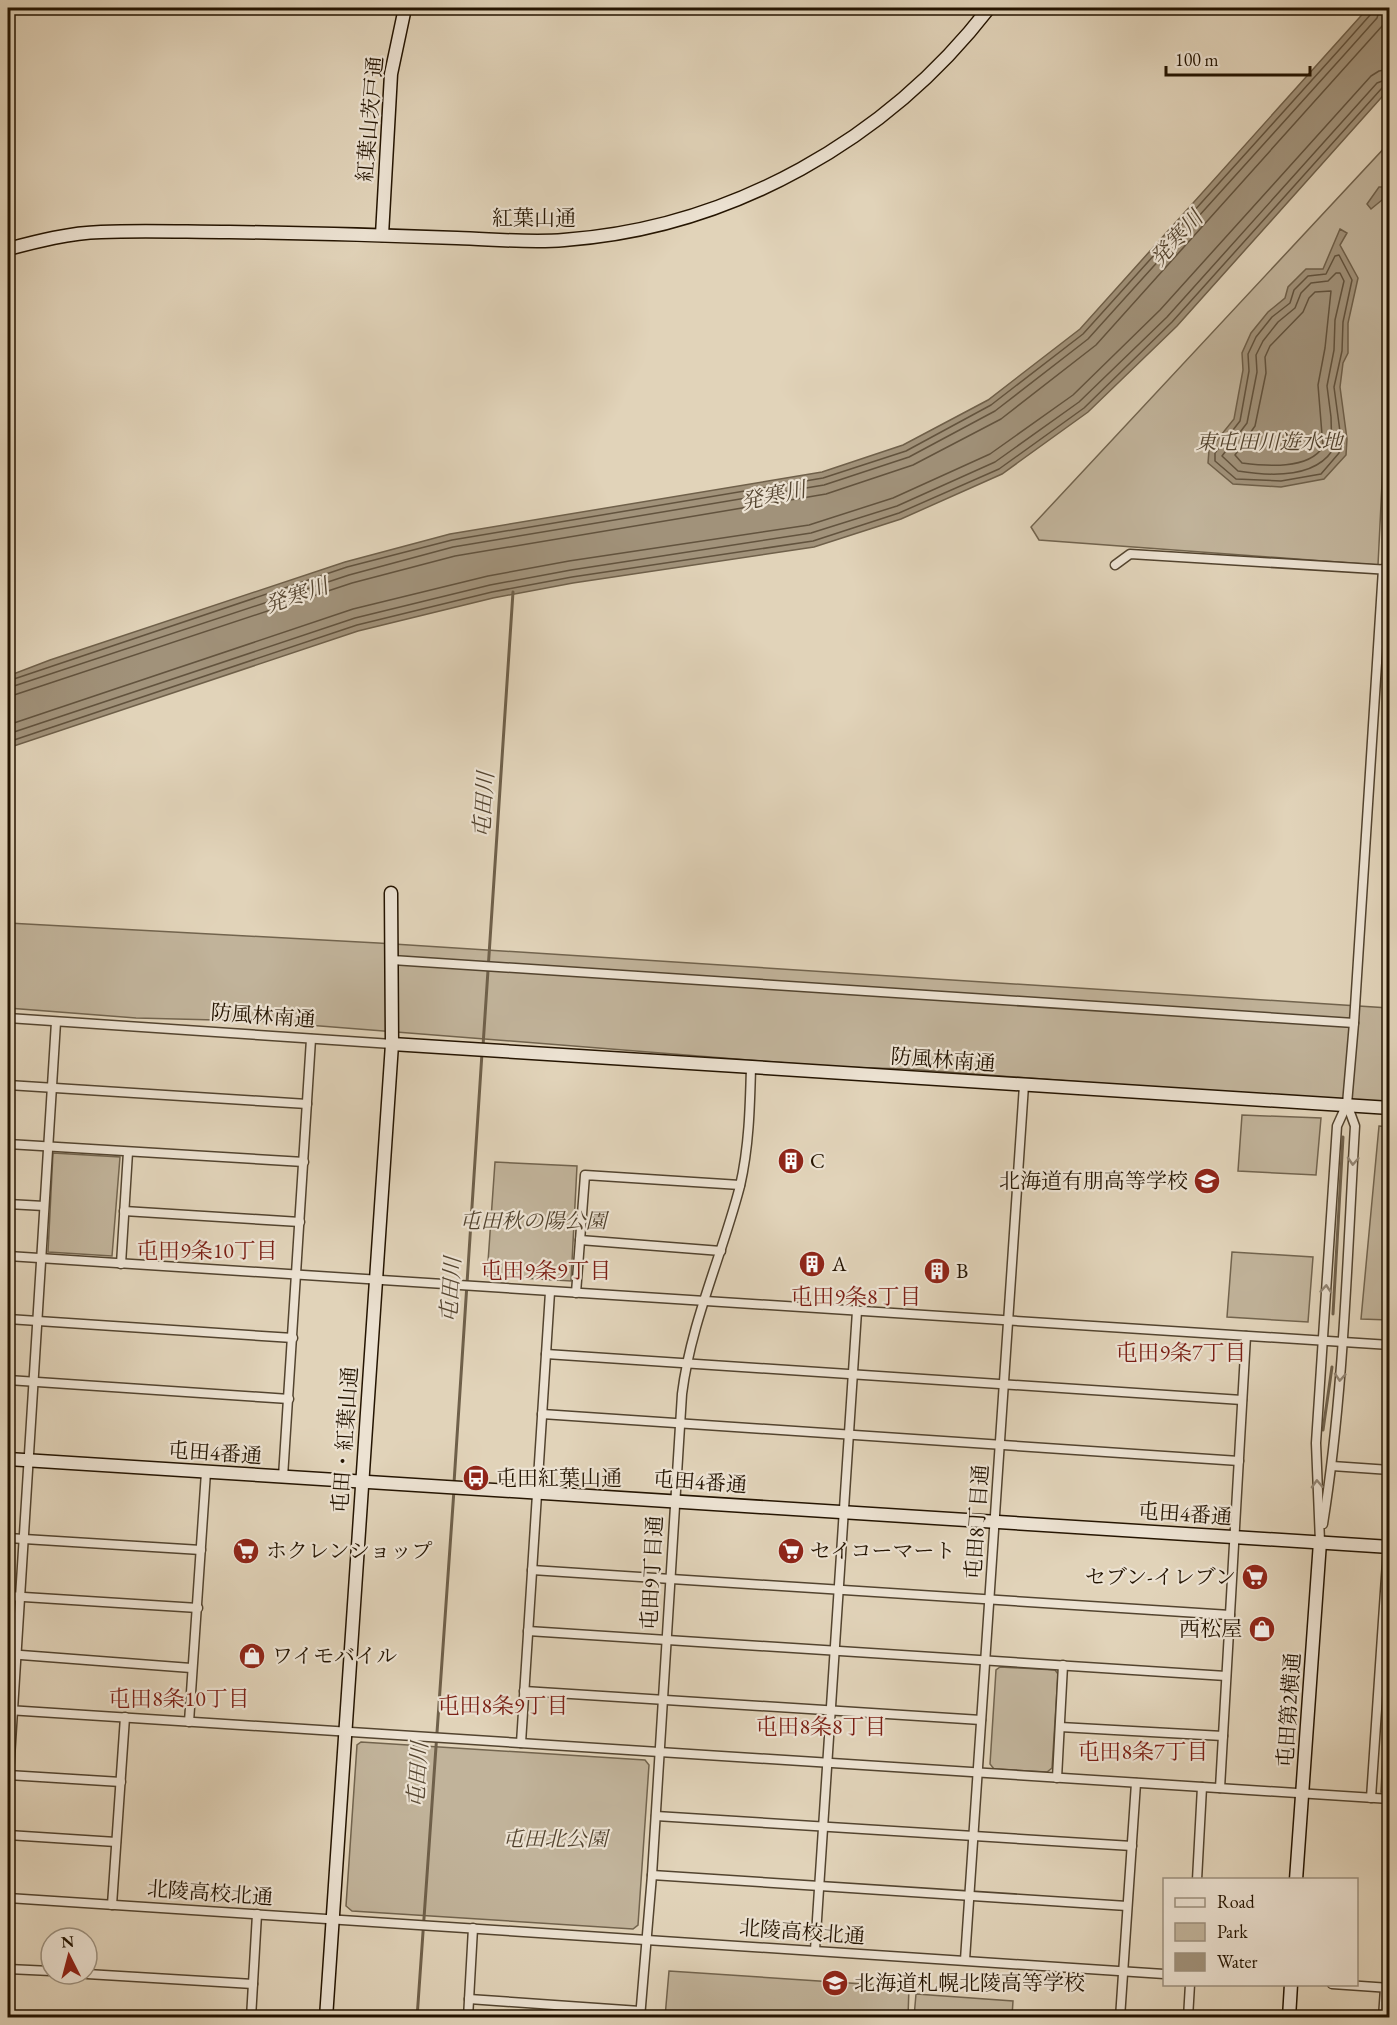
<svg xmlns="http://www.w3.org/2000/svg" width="1397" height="2025" font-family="'EB Garamond','Noto Serif JP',serif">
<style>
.green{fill:#c1b39a;stroke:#72644e;stroke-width:1.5}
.water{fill:#a1927a;stroke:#6f604a;stroke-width:1.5}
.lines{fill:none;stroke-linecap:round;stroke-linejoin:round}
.shore{stroke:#62533e;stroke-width:1.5}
.stream{stroke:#6f604a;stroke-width:3}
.street-casing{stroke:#53442f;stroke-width:11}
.secondary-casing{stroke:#241401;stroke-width:15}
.street{stroke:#ece2d2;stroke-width:8}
.secondary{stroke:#ece2d2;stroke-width:12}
.oneway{stroke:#928574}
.labels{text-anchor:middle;stroke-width:4.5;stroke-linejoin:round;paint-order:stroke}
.street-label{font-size:21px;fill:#241401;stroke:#ece2d2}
.park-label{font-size:21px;font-style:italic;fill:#53442f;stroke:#ece2d2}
.poi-label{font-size:21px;fill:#241401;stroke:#ece2d2;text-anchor:start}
.water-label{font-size:22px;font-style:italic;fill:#564631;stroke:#ece2d2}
.neighbourhood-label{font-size:22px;fill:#7a1f14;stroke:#ece2d2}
</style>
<rect width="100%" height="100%" fill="#e1d3b9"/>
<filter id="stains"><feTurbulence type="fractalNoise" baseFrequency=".00333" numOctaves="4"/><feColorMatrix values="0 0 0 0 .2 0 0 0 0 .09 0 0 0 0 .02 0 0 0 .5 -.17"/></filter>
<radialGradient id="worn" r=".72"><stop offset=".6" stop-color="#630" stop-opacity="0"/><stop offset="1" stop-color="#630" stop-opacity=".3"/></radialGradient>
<g class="green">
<polygon points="1389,143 1389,341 1378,565 1039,540 1031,527"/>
<polygon points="8,923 378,943 1389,1008 1389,1105 908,1069 838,1067 257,1021 136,1018 8,1008"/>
<polygon points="1242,1115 1321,1118 1316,1175 1238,1171"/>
<polygon points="1379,1126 1389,1127 1389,1320 1361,1319"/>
<polygon points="53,1153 120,1157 112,1256 48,1252"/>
<polygon points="495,1162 577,1166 571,1281 487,1276"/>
<polygon points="1232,1252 1313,1257 1308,1322 1227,1317"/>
<polygon points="1389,1635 1389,1792 1381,1792"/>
<polygon points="1000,1667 1055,1670 1058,1674 1052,1768 1047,1772 994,1769 990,1764 996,1670"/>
<polygon points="361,1742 645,1760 649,1765 638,1925 633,1929 352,1911 346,1906 357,1745"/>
<polygon points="669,1971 909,1987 908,2017 665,2017"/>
<polygon points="916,1994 1013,2001 1012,2017 914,2017"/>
</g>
<g class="water">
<polygon points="1368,8 1389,8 1389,89 1177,326 1088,412 1002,474 901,519 814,547 573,583 493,598 358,631 8,748 8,676 50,660 345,562 450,534 822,472 903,445 988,400 1080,329"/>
<polygon points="1379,187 1389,187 1389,203 1382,200 1371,209 1367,204"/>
<polygon points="1340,229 1347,233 1340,245 1358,278 1348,323 1348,353 1343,363 1340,387 1347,439 1346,455 1324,479 1281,487 1233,484 1208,463 1209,450 1234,419 1243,370 1242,353 1251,333 1268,312 1285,298 1288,287 1306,269 1323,269"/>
</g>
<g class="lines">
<g class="shore">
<polygon points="1339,255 1352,280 1343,322 1342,351 1334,387 1341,439 1339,453 1321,474 1281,481 1236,479 1215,461 1215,453 1240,421 1249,371 1248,354 1256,337 1272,317 1290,303 1294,290 1308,276 1326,274 1335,256"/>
<path d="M1336,273H1340L1344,281L1335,320L1334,350L1327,386L1331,417L1332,451C1313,479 1269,476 1238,471L1222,456L1247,423L1257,372L1256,355L1263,341L1278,322L1295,308L1301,293L1311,283L1328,281Z"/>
<path d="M1331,291L1325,348L1318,385L1323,447C1308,470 1266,466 1242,463L1235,455L1255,426L1266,373L1265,357L1270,346L1303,312L1309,298L1315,292Z"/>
<polyline points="8,681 347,567 452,540 823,478 906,451 991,405 1083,334 1339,50 1371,14 1372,8"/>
<polyline points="8,688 349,575 453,547 824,485 909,457 995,411 1088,339 1344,55 1377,18 1380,8"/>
<polyline points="8,697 352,583 455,556 826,494 913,465 1001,419 1096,345 1383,25 1389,8"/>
<polyline points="8,725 353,609 488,576 569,561 809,525 893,498 990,454 1073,395 1160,310 1371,76 1379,71 1390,69"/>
<polyline points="8,734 355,618 490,585 571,570 811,533 897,506 995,462 1079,402 1167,317 1377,83 1390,78"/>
<polyline points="8,742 357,625 492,592 572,577 813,541 899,513 999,469 1084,408 1172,322 1382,88 1390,86"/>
</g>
<g class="stream">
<polyline points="1385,554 1390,474"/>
<polyline points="483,1046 513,592"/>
<polyline points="1333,1314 1343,1137"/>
<polyline points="1323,1430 1332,1367"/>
<polyline points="454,1483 482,1053"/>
<polyline points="417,2018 454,1490"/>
</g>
<defs>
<g id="street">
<polyline points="1115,565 1130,554 1390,570"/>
<polyline points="392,960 1354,1023 1383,569"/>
<polyline points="8,1018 392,1044"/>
<polyline points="8,1085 307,1104"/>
<polyline points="8,1144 304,1162"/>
<polyline points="8,1204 44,1206"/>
<polyline points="124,1211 300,1222"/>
<polyline points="580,1240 721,1251"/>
<polyline points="8,1256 1390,1345"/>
<polyline points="121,1264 128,1152"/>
<polyline points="576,1293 585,1175 740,1185"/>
<polyline points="8,1319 293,1338"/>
<polyline points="546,1354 1242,1400"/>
<polyline points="8,1380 289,1399"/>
<polyline points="542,1414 1239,1461"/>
<polyline points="1332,1466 1390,1470"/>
<polyline points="283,1477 311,1039"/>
<path d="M1323,1524C1344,1392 1347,1259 1355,1126L1347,1104"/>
<polyline points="8,1538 201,1550"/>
<polyline points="1320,1542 1316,1443 1337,1126 1347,1104 1354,1023"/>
<polyline points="532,1570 1230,1615"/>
<polyline points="8,1596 198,1608"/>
<polyline points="528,1631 1226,1676"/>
<polyline points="8,1654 191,1668"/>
<polyline points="524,1691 981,1720"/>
<polyline points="8,1710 1390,1799"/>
<polyline points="189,1722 206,1472"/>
<polyline points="1060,1727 1223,1736"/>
<polyline points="521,1743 550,1292"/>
<polyline points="8,1775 121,1782"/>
<polyline points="1057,1778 1063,1665"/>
<polyline points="1220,1788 1246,1336"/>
<polyline points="8,1790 56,1022"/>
<polyline points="1371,1798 1388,1547"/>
<polyline points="656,1816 1132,1846"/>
<polyline points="8,1835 116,1842"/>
<polyline points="652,1875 1127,1906"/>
<polyline points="1197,1880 1202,1787"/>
<polyline points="8,1898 1164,1974"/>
<polyline points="112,1905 125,1717"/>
<polyline points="815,1950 857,1311"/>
<polyline points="965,1960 1024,1085"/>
<polyline points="8,1969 51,1971"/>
<polyline points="87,1974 253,1984"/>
<polyline points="1332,1984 1390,1988"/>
<polyline points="469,1999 640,2011"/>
<polyline points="251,2018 257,1914"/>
<polyline points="468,2018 473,1928"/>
<path d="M640,2018L652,1875L682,1394C691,1322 722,1256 740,1186C749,1147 750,1107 751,1067"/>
<polyline points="1120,2018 1136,1783"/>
<polyline points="1188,2018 1190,1984"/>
<polyline points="1383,2018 1385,1988"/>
</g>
<g id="secondary">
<polyline points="382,235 391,74 405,8"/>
<path d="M8,249C38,241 69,233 101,232C144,230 187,232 229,232C305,233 381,235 457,238C492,239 529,243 564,240C731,228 887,140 989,8"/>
<polyline points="392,1044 1390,1108"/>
<polyline points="8,1459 1390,1547"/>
<polyline points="1296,1880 1320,1542"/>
<polyline points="326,2018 392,1044 391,893"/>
<polyline points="1289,2018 1291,1984"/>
</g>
</defs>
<use href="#street" class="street-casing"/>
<use href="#secondary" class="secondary-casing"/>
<use href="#street" class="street"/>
<use href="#secondary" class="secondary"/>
</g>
<defs><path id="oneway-chevron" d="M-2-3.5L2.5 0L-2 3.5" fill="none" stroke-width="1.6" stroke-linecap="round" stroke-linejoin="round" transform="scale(1.5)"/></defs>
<g class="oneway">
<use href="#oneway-chevron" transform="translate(1353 1161) rotate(93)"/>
<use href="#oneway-chevron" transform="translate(1326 1289) rotate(-86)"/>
<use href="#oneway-chevron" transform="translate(1340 1377) rotate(94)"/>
<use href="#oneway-chevron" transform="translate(1317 1484) rotate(-92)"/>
</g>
<defs>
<symbol id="building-disc" viewBox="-11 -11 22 22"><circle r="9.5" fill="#8f2418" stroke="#ece2d2"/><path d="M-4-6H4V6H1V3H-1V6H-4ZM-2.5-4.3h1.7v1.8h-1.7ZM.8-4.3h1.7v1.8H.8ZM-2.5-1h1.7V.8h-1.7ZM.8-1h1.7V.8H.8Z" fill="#fff"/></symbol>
<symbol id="school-disc" viewBox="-11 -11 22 22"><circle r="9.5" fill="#8f2418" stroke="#ece2d2"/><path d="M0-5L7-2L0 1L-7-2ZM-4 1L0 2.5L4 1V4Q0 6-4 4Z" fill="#fff"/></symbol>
<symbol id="bus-disc" viewBox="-11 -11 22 22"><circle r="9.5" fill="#8f2418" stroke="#ece2d2"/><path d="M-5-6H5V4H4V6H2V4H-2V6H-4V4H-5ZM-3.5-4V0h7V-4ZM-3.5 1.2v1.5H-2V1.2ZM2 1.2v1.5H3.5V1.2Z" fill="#fff"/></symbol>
<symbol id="supermarket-disc" viewBox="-11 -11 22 22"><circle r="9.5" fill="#8f2418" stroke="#ece2d2"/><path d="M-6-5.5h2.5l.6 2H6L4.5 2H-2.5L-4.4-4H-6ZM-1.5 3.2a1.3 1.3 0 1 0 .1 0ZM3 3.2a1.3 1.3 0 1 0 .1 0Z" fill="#fff"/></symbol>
<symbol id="shop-disc" viewBox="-11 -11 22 22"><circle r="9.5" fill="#8f2418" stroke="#ece2d2"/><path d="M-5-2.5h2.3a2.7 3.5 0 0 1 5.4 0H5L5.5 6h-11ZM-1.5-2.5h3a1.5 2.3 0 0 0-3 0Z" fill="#fff"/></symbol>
</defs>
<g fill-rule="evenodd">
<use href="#building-disc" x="776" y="1146" width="30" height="30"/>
<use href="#school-disc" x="1192" y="1166" width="30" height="30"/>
<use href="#building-disc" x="797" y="1249" width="30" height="30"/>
<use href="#building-disc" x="922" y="1256" width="30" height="30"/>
<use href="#bus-disc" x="461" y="1463" width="30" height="30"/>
<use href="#supermarket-disc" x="231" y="1536" width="30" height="30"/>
<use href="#supermarket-disc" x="776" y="1536" width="30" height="30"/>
<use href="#supermarket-disc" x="1240" y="1562" width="30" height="30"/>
<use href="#shop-disc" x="1247" y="1614" width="30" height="30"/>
<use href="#shop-disc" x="237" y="1641" width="30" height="30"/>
<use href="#school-disc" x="820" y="1968" width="30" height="30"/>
</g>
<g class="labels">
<g class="street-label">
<text transform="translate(370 119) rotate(-85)" y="7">紅葉山茨戸通</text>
<text x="534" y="225">紅葉山通</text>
<text transform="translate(263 1016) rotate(4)" y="7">防風林南通</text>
<text transform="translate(943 1060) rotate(4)" y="7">防風林南通</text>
<text transform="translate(345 1440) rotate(-86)" y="7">屯田・紅葉山通</text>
<text transform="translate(215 1453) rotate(4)" y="7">屯田4番通</text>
<text transform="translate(700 1482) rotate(4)" y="7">屯田4番通</text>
<text transform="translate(1185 1514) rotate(4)" y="7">屯田4番通</text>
<text transform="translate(977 1522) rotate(-86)" y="7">屯田8丁目通</text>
<text transform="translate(652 1573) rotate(-87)" y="7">屯田9丁目通</text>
<text transform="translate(1289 1710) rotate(-86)" y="7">屯田第2横通</text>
<text transform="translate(210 1893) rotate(4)" y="7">北陵高校北通</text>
<text transform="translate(802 1932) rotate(4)" y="7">北陵高校北通</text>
</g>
<g class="park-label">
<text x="1269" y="449">東屯田川遊水地</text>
<text x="533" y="1228">屯田秋の陽公園</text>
<text x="555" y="1846">屯田北公園</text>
</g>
<g class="poi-label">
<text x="810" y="1168">C</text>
<text x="1188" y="1188" text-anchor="end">北海道有朋高等学校</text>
<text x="832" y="1271">A</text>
<text x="956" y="1278">B</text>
<text x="496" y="1485">屯田紅葉山通</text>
<text x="266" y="1558">ホクレンショップ</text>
<text x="810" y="1558">セイコーマート</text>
<text x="1236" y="1584" text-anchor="end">セブン-イレブン</text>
<text x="1242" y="1636" text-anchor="end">西松屋</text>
<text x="272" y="1663">ワイモバイル</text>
<text x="854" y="1990">北海道札幌北陵高等学校</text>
</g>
<g class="water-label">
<text transform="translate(1176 238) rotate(-48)" y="8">発寒川</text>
<text transform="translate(773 495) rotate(-12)" y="8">発寒川</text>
<text transform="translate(296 595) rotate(-19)" y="8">発寒川</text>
<text transform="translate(483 805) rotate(-86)" y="8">屯田川</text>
<text transform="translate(450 1290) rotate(-86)" y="8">屯田川</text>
<text transform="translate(417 1775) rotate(-86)" y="8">屯田川</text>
</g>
<g class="neighbourhood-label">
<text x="207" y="1258">屯田9条10丁目</text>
<text x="546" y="1278">屯田9条9丁目</text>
<text x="856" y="1304">屯田9条8丁目</text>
<text x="1181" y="1360">屯田9条7丁目</text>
<text x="179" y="1706">屯田8条10丁目</text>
<text x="503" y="1713">屯田8条9丁目</text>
<text x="821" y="1734">屯田8条8丁目</text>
<text x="1143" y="1759">屯田8条7丁目</text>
</g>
</g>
<rect width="1397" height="2025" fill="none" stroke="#e1d3b9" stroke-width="30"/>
<rect x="9" y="9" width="1379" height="2007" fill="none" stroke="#241401" stroke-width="3"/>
<rect x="15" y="15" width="1367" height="1995" fill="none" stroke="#241401" stroke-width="1.5"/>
<rect x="1163" y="1878" width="195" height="108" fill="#ece2d2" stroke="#9c907e" stroke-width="1.5"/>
<rect x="1175" y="1898" width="30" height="9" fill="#ece2d2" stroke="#9c907e" stroke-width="1.5"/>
<text x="1217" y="1908" font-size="18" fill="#241401">Road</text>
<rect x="1175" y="1923" width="30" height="18" fill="#c1b39a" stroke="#9c907e" stroke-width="1.5"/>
<text x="1217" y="1938" font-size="18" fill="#241401">Park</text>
<rect x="1175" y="1953" width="30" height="18" fill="#a1927a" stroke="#9c907e" stroke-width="1.5"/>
<text x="1217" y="1968" font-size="18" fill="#241401">Water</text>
<g transform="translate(69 1956) rotate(354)"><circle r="28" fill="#ece2d2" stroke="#9c907e" stroke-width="1.5"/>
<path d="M0-4.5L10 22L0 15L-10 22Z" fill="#8f2418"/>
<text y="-9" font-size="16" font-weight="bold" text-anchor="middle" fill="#241401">N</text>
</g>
<path d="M1166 66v9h144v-9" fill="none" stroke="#241401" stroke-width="3"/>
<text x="1175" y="66" font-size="18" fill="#241401" stroke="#ece2d2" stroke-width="4.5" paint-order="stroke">100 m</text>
<rect width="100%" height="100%" filter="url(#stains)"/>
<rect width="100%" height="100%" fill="url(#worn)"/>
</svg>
